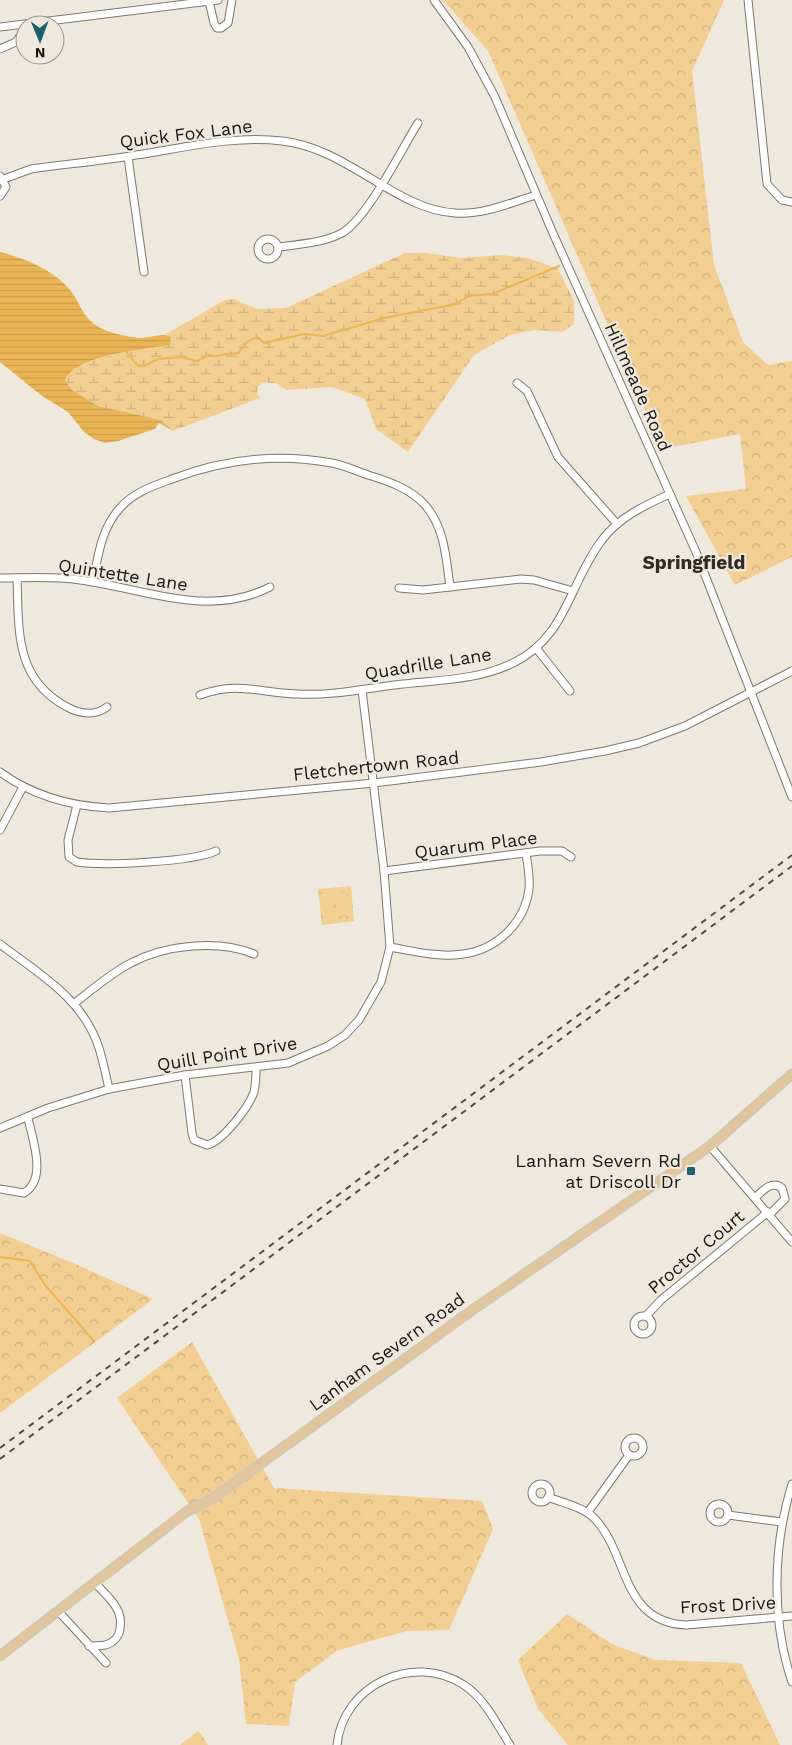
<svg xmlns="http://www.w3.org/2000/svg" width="792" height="1745" font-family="'Work Sans',sans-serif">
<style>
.forest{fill:url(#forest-crowns)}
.wetland{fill:url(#wetland-marsh)}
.pitch{fill:#f2ce92}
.water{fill:url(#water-rules)}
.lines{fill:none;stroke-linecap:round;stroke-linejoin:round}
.stream{stroke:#ebb556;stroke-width:2}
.minor-casing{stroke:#7e786d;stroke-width:9}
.major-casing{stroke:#c8c7c6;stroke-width:11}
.minor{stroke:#fff;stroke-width:7}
.major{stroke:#dfc69c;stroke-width:9}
.rail{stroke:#514d47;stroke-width:2;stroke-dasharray:6 6;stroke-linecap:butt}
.poi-dot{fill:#1b6072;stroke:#efe8dc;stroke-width:2}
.labels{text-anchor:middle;stroke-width:4.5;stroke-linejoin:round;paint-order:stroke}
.street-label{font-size:18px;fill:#1a1713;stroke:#efe8dc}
.poi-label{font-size:18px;fill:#1a1713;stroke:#efe8dc;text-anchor:end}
.neighbourhood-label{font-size:19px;font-weight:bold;fill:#302a21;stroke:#efe8dc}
</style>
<defs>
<pattern id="forest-crowns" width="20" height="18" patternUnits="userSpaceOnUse" patternTransform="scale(1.25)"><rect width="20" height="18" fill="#f2ce92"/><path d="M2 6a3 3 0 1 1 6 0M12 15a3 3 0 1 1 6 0" fill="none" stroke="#cfb07d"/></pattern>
<pattern id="wetland-marsh" width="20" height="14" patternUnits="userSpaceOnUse" patternTransform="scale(1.25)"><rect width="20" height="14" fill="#f2ce92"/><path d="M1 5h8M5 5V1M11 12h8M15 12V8" fill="none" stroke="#cfb07d"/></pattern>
<pattern id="water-rules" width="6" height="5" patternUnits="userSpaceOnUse" patternTransform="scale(1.25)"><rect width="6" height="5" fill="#ebb556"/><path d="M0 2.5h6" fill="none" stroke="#c99b4a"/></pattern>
</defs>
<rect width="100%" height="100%" fill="#efe8dc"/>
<g class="forest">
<polygon points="443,0 724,0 692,71 714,265 743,342 768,365 792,361 792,557 735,585 686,496 746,489 740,434 662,449 488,51"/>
<polygon points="351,886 354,921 322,925 318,889"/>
<polygon points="0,1233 78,1265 153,1299 0,1413"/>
<polygon points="192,1342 274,1488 482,1501 493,1529 449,1630 407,1631 338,1650 295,1682 289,1726 246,1724 239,1659 199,1519 117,1398"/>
<polygon points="567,1614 612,1644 656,1660 741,1663 780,1745 568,1745 538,1709 518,1660"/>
<polygon points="198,1730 208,1745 180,1745 198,1731"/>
</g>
<path class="wetland" d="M405,253H426L461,258L502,255L528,258L558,269L574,301V324L562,332L535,330L510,335L474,355L408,452L376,429L365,399L332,387L286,390L278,384L265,382L258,386L257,393L260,398L173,431L161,420L98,406L72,390L65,380C76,355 148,351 172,340L166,334L225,300L233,299L258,309L286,308Z"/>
<g class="pitch">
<polygon points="347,892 350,915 339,916 336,893"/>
<polygon points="333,893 335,917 324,918 322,894"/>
</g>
<path class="water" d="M0,252C24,258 54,270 70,290C80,302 82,317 97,326C108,333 127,337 141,338C151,338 162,332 171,337L170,345C146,349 76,355 65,380L72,390L98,406L161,420L173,431L159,423L155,429L118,441L105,443L94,439L84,432L68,412L42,396L0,362Z"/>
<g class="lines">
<g class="stream">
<polyline points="126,351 138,366 144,366 158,359 181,357 197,361 209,355 214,356 238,353 247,342 257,337 264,343 304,334 323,336 384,318 456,304 468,296 492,294 559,266"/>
<polyline points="0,1257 30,1261 45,1285 94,1341"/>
</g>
<defs>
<g id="minor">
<polyline points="434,0 468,47 495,97 552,231 696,552 792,797"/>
<polyline points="748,0 767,184 782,200 792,202"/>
<polyline points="209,1 214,23 217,28 221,28 228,23 232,0"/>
<polyline points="0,27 218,0"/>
<polyline points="0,49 16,42 25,29"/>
<polyline points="128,157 144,272"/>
<path d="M4,179L31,169C66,164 101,161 136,155C183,148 234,135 282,141C348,148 396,210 455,213C483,215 510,203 536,195"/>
<polyline points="0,196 6,187 0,176"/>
<circle cx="268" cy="249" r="10"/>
<path d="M279,247C300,244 323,243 342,233C367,219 401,150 418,123"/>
<polyline points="517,383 527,391 558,457 617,524"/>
<path d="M0,578C26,578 54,576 80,580C143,588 208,619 270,587"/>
<path d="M17,578C19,629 14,679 67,707C80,714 95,716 107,707"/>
<path d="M93,582C98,556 101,529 120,508C134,492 153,486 172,479C224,459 278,453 332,463C344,465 356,471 368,475C388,481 411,489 425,505C445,528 446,558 450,587"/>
<polyline points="399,588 423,590 521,579 534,580 573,591"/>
<polyline points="536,648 570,691"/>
<path d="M200,695C239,681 258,693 297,694C330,696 362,689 395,685C433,680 477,681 513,663C567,637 569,583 602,540C618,518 645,505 670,494"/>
<path d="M0,772C33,796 69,806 109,808L374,783L541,762L605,751L639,743L685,726L792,671"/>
<path d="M77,805L68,840L69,857L77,862C105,866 191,862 216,851"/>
<polyline points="0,830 23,787"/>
<polyline points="384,871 540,851 562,851 571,857"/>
<path d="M0,944C39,974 83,998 99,1048C103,1061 106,1075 109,1089"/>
<path d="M390,947C413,951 440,958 463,954C496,950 525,923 529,889C530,877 528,865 526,854"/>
<path d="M75,1003C93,989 111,973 131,963C165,945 218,939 254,954"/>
<path d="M185,1075L192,1133L194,1140L207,1145C222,1142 249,1107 254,1092C256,1084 256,1076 256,1068"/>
<polyline points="0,1128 48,1108 109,1089 185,1075 288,1063 328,1046 345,1035 359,1020 381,982 390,947 384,871 362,690"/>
<polyline points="710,1146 792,1242"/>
<path d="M0,1189L24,1193C48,1179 32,1138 28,1118"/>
<path d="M755,1198C763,1190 772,1180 782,1188L785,1199L770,1214"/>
<polyline points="646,1316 661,1300 768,1212"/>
<circle cx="643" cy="1325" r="9"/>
<circle cx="634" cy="1447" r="9"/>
<path d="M792,1484C773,1545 771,1620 792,1682"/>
<circle cx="541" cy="1493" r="9"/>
<path d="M548,1497C563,1503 583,1507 594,1518C629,1553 620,1622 686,1625L792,1616"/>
<circle cx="719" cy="1513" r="9"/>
<polyline points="588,1512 629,1455"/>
<polyline points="728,1515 782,1522"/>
<polyline points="59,1612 106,1663"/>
<path d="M89,1646C94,1646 100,1646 105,1645C113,1643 119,1637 120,1629C124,1609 108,1597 95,1583"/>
<path d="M337,1745C343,1685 413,1652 464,1685C485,1699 497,1724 510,1745"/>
</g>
<polyline id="major" points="0,1656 186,1512 215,1497 471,1311 710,1146 792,1074"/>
</defs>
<use href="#minor" class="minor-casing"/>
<use href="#major" class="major-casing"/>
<use href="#minor" class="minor"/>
<use href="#major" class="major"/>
<g class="rail">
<polyline points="0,1448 792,855"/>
<polyline points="0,1459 792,866"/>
</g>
</g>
<rect class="poi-dot" x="686" y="1166" width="10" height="10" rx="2.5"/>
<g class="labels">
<g class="street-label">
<text transform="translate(186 134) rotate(-7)" y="6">Quick Fox Lane</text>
<text transform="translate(638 387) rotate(66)" y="6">Hillmeade Road</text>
<text transform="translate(123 575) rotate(9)" y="6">Quintette Lane</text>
<text transform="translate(428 664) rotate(-9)" y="6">Quadrille Lane</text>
<text transform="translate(376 766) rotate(-6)" y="6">Fletchertown Road</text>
<text transform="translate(476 845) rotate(-7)" y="6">Quarum Place</text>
<text transform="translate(227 1054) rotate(-9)" y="6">Quill Point Drive</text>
<text transform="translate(696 1252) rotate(-40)" y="6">Proctor Court</text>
<text transform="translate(387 1352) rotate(-36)" y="6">Lanham Severn Road</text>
<text transform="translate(728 1605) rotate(-3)" y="6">Frost Drive</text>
</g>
<g class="poi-label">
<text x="681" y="1167">Lanham Severn Rd<tspan x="681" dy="21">at Driscoll Dr</tspan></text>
</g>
<g class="neighbourhood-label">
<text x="694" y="569">Springfield</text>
</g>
</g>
<g transform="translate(40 40) rotate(179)"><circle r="24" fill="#efe8dc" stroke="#9a948c"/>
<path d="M0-4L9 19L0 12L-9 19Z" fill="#1b6072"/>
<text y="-8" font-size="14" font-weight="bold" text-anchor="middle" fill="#1a1713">N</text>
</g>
</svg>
